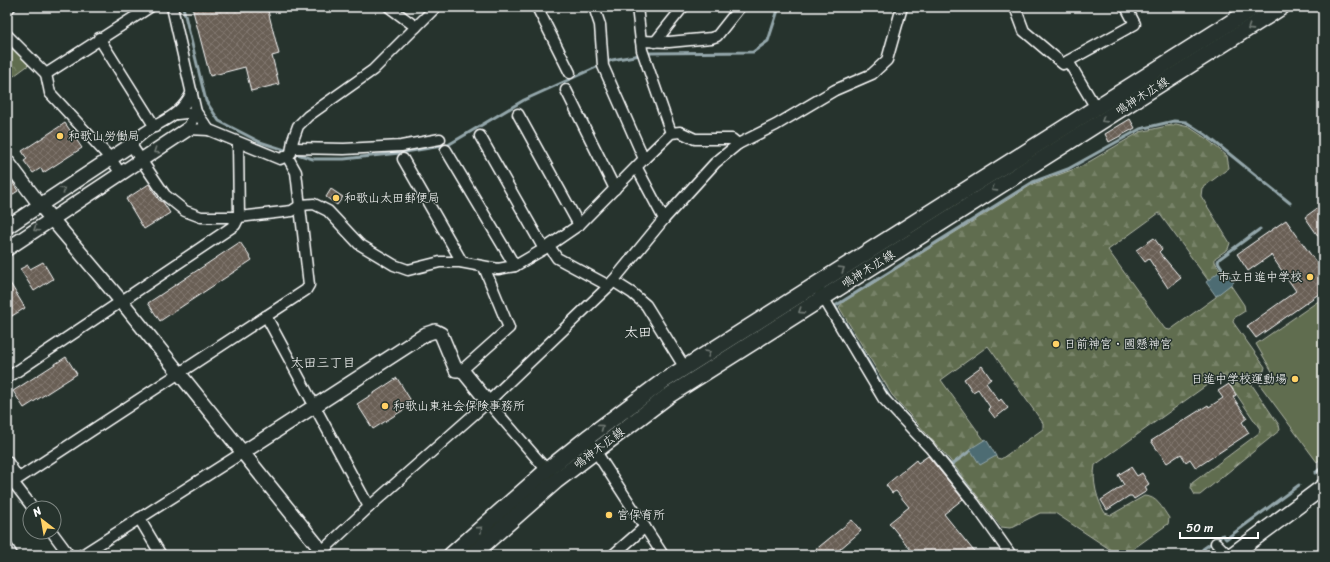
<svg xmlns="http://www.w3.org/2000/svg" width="1330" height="562" font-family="Sriracha,'Klee One',sans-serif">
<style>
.forest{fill:url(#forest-firs);stroke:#b0b6a7;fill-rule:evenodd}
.park{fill:url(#park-crowns);stroke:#b0b6a7}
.pitch{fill:#606d4f;stroke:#b0b6a7}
.water{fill:#4d6c73;stroke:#94a7ab}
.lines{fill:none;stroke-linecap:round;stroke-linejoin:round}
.stream{stroke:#94a7ab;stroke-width:3}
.building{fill:url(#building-cross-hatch);stroke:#fff}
.minor-casing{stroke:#fff;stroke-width:13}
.tertiary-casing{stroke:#fff;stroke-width:16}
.secondary-casing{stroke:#fff;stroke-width:18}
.minor{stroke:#26332d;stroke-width:10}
.tertiary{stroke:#26332d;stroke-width:13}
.secondary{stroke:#26332d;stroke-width:15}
.oneway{stroke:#727a76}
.poi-dot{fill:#ffd166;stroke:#26332d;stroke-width:1.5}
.labels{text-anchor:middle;stroke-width:3;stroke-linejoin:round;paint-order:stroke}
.street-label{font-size:12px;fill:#fff;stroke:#26332d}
.poi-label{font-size:12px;fill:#fff;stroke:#26332d;text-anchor:start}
.neighbourhood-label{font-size:13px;fill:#fff;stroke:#26332d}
.quarter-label{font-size:14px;fill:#fff;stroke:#26332d}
</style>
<defs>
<pattern id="forest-firs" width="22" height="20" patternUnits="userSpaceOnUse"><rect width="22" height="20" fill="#606d4f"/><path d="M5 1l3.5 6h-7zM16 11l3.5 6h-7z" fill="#788369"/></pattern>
<pattern id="park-crowns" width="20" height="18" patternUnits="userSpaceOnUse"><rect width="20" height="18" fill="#606d4f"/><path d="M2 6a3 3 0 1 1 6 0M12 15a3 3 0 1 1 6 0" fill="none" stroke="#788369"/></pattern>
<pattern id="building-cross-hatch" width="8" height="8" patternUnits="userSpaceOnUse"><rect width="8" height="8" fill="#695e54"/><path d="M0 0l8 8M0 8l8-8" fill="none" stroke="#80766e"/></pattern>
</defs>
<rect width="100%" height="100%" fill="#26332d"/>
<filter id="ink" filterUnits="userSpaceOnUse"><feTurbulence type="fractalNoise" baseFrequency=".025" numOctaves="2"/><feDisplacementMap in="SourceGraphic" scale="8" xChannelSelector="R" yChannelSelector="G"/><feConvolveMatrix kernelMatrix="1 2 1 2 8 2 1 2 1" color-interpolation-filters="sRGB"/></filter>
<g filter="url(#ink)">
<path class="forest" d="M1176,124L1189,127L1207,139L1227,156L1229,168L1202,188L1201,196L1230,243L1228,249L1215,258V262L1244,305L1245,311L1234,318L1233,322L1265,367L1264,371L1252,380V385L1279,425L1280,430L1200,495H1195L1191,488L1192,483L1259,433L1260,429L1224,376L1221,375L1095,465C1092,481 1097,500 1105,513L1111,515L1144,496C1157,496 1162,508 1169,518L1168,524L1126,554H1117L1055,513H1040L1010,528L1001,527L950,460L892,395L839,307L843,302L1033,184L1080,167L1140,132ZM1159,213L1216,291V297L1170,330L1165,329L1108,250ZM988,346L1043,423V429L1001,459L997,458L941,380Z"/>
<polygon class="park" points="7,43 30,64 7,81"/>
<polygon class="pitch" points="1323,298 1323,457 1317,462 1260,385 1273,373 1256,344"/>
<g class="water">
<polygon points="1224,268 1234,282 1216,296 1206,282"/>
<polygon points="986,439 996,456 980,465 970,449"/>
</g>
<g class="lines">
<g class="stream">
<polyline points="183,7 206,101 219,121 260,142 313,159 344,159 399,153 448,145 524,100 612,60 651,53 753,52 768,41 779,7"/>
<polyline points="1222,268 1218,262 1219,259 1260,229"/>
<polyline points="890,398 835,306 1033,182 1068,169 1140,129 1174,121 1186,122 1206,135 1290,203"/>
<polyline points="897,405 951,465"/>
<polyline points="970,451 951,465 972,492"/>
<polyline points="1315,473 1323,467"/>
<polyline points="1205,555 1206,554 1203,549 1223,535 1226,539 1299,485"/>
</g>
</g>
<g class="building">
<polygon points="192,7 267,7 279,54 272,56 279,84 251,91 245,67 210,76"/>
<polygon points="1130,119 1135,128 1109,142 1105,134"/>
<polygon points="65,123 82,148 43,173 41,168 33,173 24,161 27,159 22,151"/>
<polygon points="7,174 18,191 7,198"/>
<polygon points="149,184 159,200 163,202 170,213 144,229 126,199"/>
<polygon points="331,189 343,197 337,205 326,197"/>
<polygon points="1323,204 1323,243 1305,217"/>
<polygon points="1286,220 1323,272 1323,291 1256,338 1247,326 1296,291 1271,255 1248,271 1237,254"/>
<polygon points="1154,238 1162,249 1159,252 1181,278 1168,288 1149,259 1145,262 1136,250"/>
<polygon points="240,242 252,260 160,321 148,303"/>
<polygon points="43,262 53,279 34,291 20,269 28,265 30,269"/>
<polygon points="7,278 25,308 7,319"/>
<polygon points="66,357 77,374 24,408 13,391"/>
<polygon points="982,366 991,379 986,383 999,401 1001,399 1008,408 995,418 988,409 990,407 978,389 973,392 964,379"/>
<polygon points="397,378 413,404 373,429 357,404"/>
<polygon points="1229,384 1236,395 1233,397 1247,418 1242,422 1249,433 1196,468 1190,459 1186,462 1181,454 1167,463 1151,441 1208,405 1209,407 1223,398 1218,391"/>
<polygon points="928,456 963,499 944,514 977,555 915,555 889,523 909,507 896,491 892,493 886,485 916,460 918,463"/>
<polygon points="1131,467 1137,476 1142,473 1149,484 1145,487 1147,491 1134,499 1132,496 1129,496 1107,510 1101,500 1124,485 1118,475"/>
<polygon points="852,520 861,531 833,555 809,555"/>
</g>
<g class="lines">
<defs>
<g id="minor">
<polyline points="172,7 196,112 209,130 280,159 287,156 291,153 293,140 298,126 308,116 373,70 436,7"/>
<polyline points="389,7 416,27"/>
<polyline points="537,7 570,73"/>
<polyline points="637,7 642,50 671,133"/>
<polyline points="1015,7 1024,31 1063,64 1068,61"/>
<polyline points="7,9 10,7"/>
<polyline points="7,35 46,74 50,93 111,159 121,174"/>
<polyline points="99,38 155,127"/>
<polyline points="641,41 669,42 711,38 717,36 740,7"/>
<polyline points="655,42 683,7"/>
<polyline points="46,74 150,7"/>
<polyline points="566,90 615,189"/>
<path d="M192,92C177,124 150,121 131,145L165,195L185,211L201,217H239L292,211L301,205L314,204L328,211L359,244L394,265L408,270L440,262H460L498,269L515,266L544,249L579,225L644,159L603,66L600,25L594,7"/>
<polyline points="1096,108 1068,61 1135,24 1126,7"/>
<polyline points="177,114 196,112 188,129 209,130"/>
<polyline points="518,114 579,225"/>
<polyline points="480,136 544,249"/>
<polyline points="293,148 344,149 401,146 440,139"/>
<polyline points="446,150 515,266"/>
<polyline points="403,159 462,262"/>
<polyline points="644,159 671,133 680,132 695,139 732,139 738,144"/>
<polyline points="637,168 664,219"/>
<polyline points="549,246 557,258 609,286"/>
<polyline points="613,281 632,293 646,305 685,368"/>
<polyline points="820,292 883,398 930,448 974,503 1011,555"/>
<polyline points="266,316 369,507"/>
<polyline points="462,370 509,328 484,267"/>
<polyline points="7,378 235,225 239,217 238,143"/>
<polyline points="488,402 551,475"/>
<polyline points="587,438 663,555"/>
<polyline points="7,461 18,478"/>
<polyline points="13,482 33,508"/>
<polyline points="7,486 306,290 309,285 296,172 287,156"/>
<polyline points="139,518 161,555"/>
<polyline points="52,532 69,555"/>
<polyline points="1216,543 1228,555"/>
<polyline points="7,547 12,555"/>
<polyline points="82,555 242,453"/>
<polyline points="318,555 369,507 488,402 609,286 664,219 715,163 738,144 776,125 835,90 872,74 887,60 902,7"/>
<polyline points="613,555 645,527"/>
</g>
<g id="tertiary">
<polyline points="7,161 40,205 122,302 325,555"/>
<polyline points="7,227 131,145"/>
<polyline points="7,249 188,129"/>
<polyline points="242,453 426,334 435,331 441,334 456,370 462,370 488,402"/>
</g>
<g id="secondary">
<polyline points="451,555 547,470 587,438 662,382 1255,7"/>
<polyline points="472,555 556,481 668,396 1282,7"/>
<polyline points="1232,555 1323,487"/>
</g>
</defs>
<use href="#minor" class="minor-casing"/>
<use href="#tertiary" class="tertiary-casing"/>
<use href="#secondary" class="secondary-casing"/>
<use href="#minor" class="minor"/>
<use href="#tertiary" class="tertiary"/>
<use href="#secondary" class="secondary"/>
</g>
<defs><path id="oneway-chevron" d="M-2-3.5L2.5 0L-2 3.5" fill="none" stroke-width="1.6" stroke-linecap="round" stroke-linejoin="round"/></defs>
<g class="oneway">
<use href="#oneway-chevron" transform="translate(1250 28) rotate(147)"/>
<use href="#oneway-chevron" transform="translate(1104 120) rotate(148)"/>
<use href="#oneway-chevron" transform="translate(156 151) rotate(146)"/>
<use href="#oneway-chevron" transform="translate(994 189) rotate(148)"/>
<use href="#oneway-chevron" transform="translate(63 190) rotate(-33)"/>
<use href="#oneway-chevron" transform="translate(36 229) rotate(146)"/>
<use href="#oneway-chevron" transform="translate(842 269) rotate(-32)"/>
<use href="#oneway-chevron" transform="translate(801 311) rotate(147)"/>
<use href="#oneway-chevron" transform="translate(708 353) rotate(-32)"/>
<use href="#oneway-chevron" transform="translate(601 427) rotate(-37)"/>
<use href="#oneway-chevron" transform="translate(480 529) rotate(-42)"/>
</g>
</g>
<g class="poi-dot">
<circle cx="60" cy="136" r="4"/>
<circle cx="336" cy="198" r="4"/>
<circle cx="1310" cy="277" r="4"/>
<circle cx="1056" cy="344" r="4"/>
<circle cx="1295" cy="379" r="4"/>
<circle cx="385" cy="406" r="4"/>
<circle cx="609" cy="515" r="4"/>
</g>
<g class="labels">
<g class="street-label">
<text transform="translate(1142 96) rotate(-32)" y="4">鳴神木広線</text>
<text transform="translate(868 269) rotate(-32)" y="4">鳴神木広線</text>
<text transform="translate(599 448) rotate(-37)" y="4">鳴神木広線</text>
</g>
<g class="poi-label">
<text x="68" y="140">和歌山労働局</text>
<text x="344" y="202">和歌山太田郵便局</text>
<text x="1302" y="281" text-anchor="end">市立日進中学校</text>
<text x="1064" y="348">日前神宮・國懸神宮</text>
<text x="1287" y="383" text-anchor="end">日進中学校運動場</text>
<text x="393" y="410">和歌山東社会保険事務所</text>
<text x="617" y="519">宮保育所</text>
</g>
<g class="neighbourhood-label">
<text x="323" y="367">太田三丁目</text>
</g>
<g class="quarter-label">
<text x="638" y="337">太田</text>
</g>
</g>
<rect width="1330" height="562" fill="none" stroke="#26332d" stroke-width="24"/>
<rect x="12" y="12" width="1306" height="538" fill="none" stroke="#fff" stroke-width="1.5" filter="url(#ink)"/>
<g transform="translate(42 520) rotate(329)"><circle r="19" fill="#26332d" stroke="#7d8581"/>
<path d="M0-3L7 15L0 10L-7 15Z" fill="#ffd166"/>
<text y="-6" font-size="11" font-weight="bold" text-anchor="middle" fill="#ffffff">N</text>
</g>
<path d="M1180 532v6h78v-6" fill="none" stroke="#ffffff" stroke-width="2"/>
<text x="1186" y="532" font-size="12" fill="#ffffff" stroke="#26332d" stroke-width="3" paint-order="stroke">50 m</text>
</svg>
